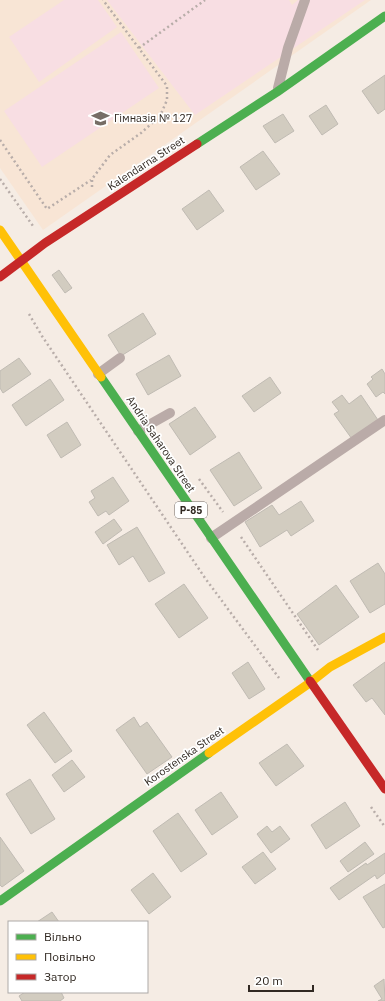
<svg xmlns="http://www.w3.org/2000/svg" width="385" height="1001" font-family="'IBM Plex Sans',sans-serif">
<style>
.built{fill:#f8e5d5}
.green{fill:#f8dee3}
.building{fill:#d2ccc0;stroke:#c0bbb3}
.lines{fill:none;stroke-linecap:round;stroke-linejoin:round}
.path{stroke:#b8ada9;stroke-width:2.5;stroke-dasharray:2 3;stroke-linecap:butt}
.lane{stroke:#baaba8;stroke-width:10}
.fast{stroke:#4caf50;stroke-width:9}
.slow{stroke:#ffc107;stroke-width:9}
.jam{stroke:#c62828;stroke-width:9}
.labels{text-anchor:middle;stroke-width:3.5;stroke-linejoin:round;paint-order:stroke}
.shield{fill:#fff;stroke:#6f6964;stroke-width:1}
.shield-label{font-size:10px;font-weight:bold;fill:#312922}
.poi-label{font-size:11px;fill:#312922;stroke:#fff;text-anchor:start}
.street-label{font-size:11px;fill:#312922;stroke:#fff}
</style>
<rect width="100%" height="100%" fill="#f5ece4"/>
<polygon class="built" points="0,0 371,0 43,230 0,168"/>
<g class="green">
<polygon points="64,0 98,0 117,27 39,82 9,37"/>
<polygon points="107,0 289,0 292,5 298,0 365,0 195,115"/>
<polygon points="121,32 159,88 42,167 4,111"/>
</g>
<g class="building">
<polygon points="385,75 385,109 378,114 362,91"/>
<polygon points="326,105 338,124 322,135 309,116"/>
<polygon points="283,114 294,131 275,143 263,126"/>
<polygon points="263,151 280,174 256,190 240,167"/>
<polygon points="209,190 224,211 197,230 182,209"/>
<polygon points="59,270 72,288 65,293 52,275"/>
<polygon points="143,313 156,334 121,356 108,335"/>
<polygon points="169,355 181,376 148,395 136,374"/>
<polygon points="19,358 31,374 3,393 0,388 0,371"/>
<polygon points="382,369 385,374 385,394 383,392 376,397 367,384 373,379 371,377"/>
<polygon points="270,377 281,393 254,412 242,396"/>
<polygon points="50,379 64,400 26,426 12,405"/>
<polygon points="342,395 349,404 361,395 378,420 352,439 334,414 339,411 332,402"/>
<polygon points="195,407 216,437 190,455 169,424"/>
<polygon points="67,422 81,445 61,458 47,435"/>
<polygon points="239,452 262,488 234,506 210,470"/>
<polygon points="113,477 129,501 109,515 106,511 98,516 89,502 95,498 91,491"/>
<polygon points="301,501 314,521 291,536 287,530 260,547 245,522 272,505 279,515"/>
<polygon points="114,519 122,530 103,544 95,532"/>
<polygon points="137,527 165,573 149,582 133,556 119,565 107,545"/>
<polygon points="378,563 385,574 385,604 370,613 350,581"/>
<polygon points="184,584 208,618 179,638 155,604"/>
<polygon points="336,585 359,617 319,645 297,614"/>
<polygon points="248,662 265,689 249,699 232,673"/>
<polygon points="385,662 385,715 372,698 366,702 353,685"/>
<polygon points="44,712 72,751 55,763 27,725"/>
<polygon points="134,717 140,727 147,722 172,757 147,774 116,730"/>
<polygon points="287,744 304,766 276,786 259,763"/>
<polygon points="72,760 85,777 64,792 52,775"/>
<polygon points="30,779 55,819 31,834 6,794"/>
<polygon points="221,792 238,817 212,835 195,810"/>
<polygon points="345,802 360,826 326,849 311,825"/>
<polygon points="178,813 207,854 181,872 153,831"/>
<polygon points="267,826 272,832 280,826 290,839 271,853 257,834"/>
<polygon points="0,837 24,871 2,887 0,885"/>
<polygon points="365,842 374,854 348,872 340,861"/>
<polygon points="263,852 276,869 255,884 242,867"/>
<polygon points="385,853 385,873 377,879 375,875 339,900 330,888 366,863 367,865"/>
<polygon points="153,873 171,897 149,914 131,890"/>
<polygon points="385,884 385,927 383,928 363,897"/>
<polygon points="52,912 59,922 37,922"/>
<polygon points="384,979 385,1001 378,1001 382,999 374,986"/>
<polygon points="25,992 61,992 64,998 60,1001 22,1001 19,996"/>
</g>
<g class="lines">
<g class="path">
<polyline points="139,48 205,0"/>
<polyline points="0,140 47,209 91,180"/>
<polyline points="0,179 33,226"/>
<polyline points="92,187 92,179 110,155 141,133 160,116 167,100 167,86 103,0"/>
<polyline points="29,314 42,336 205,578 279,678"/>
<polyline points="199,479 223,512"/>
<polyline points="241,537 318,650"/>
<polyline points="371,807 385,827"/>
</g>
<g class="lane">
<polyline points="278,88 288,48 305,0"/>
<polyline points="98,374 120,358"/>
<polyline points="138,431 170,413"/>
<polyline points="211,538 385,420"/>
</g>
<g class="fast">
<polyline points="197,144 277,92 385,16"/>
<polyline points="101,377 310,681"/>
<polyline points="0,901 209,753"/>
</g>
<g class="slow">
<polyline points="0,230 101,377"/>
<polyline points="209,753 311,682 330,667 385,637"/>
</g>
<g class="jam">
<polyline points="0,277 45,243 197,144"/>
<polyline points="310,681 385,789"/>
</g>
</g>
<defs>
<symbol id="school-bare" viewBox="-9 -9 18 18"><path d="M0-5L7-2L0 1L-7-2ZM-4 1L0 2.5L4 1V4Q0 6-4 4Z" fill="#766d66" stroke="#fff" stroke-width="2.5" paint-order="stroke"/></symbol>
</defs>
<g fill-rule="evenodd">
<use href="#school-bare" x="88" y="106" width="25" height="25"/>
</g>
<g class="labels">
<rect class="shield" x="175" y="502" width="32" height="16" rx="3"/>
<g class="shield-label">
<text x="191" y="514">Р-85</text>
</g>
<g class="poi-label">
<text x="114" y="122">Гімназія № 127</text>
</g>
<g class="street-label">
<text transform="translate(146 163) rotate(-33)" y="4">Kalendarna Street</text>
<text transform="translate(161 444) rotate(56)" y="4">Andria Saharova Street</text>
<text transform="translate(184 756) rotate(-35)" y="4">Korostenska Street</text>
</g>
</g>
<rect x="8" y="921" width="140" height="72" fill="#ffffff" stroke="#ada9a7"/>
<rect x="16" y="934" width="20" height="6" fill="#4caf50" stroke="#ada9a7"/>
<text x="44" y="941" font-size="12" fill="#312922">Вільно</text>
<rect x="16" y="954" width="20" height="6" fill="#ffc107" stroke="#ada9a7"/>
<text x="44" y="961" font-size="12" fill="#312922">Повільно</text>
<rect x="16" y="974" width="20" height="6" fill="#c62828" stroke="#ada9a7"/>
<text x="44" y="981" font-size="12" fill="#312922">Затор</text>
<path d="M249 985v6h64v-6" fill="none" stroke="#312922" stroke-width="2"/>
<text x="255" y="985" font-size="12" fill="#312922" stroke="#ffffff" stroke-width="3" paint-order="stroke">20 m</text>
</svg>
